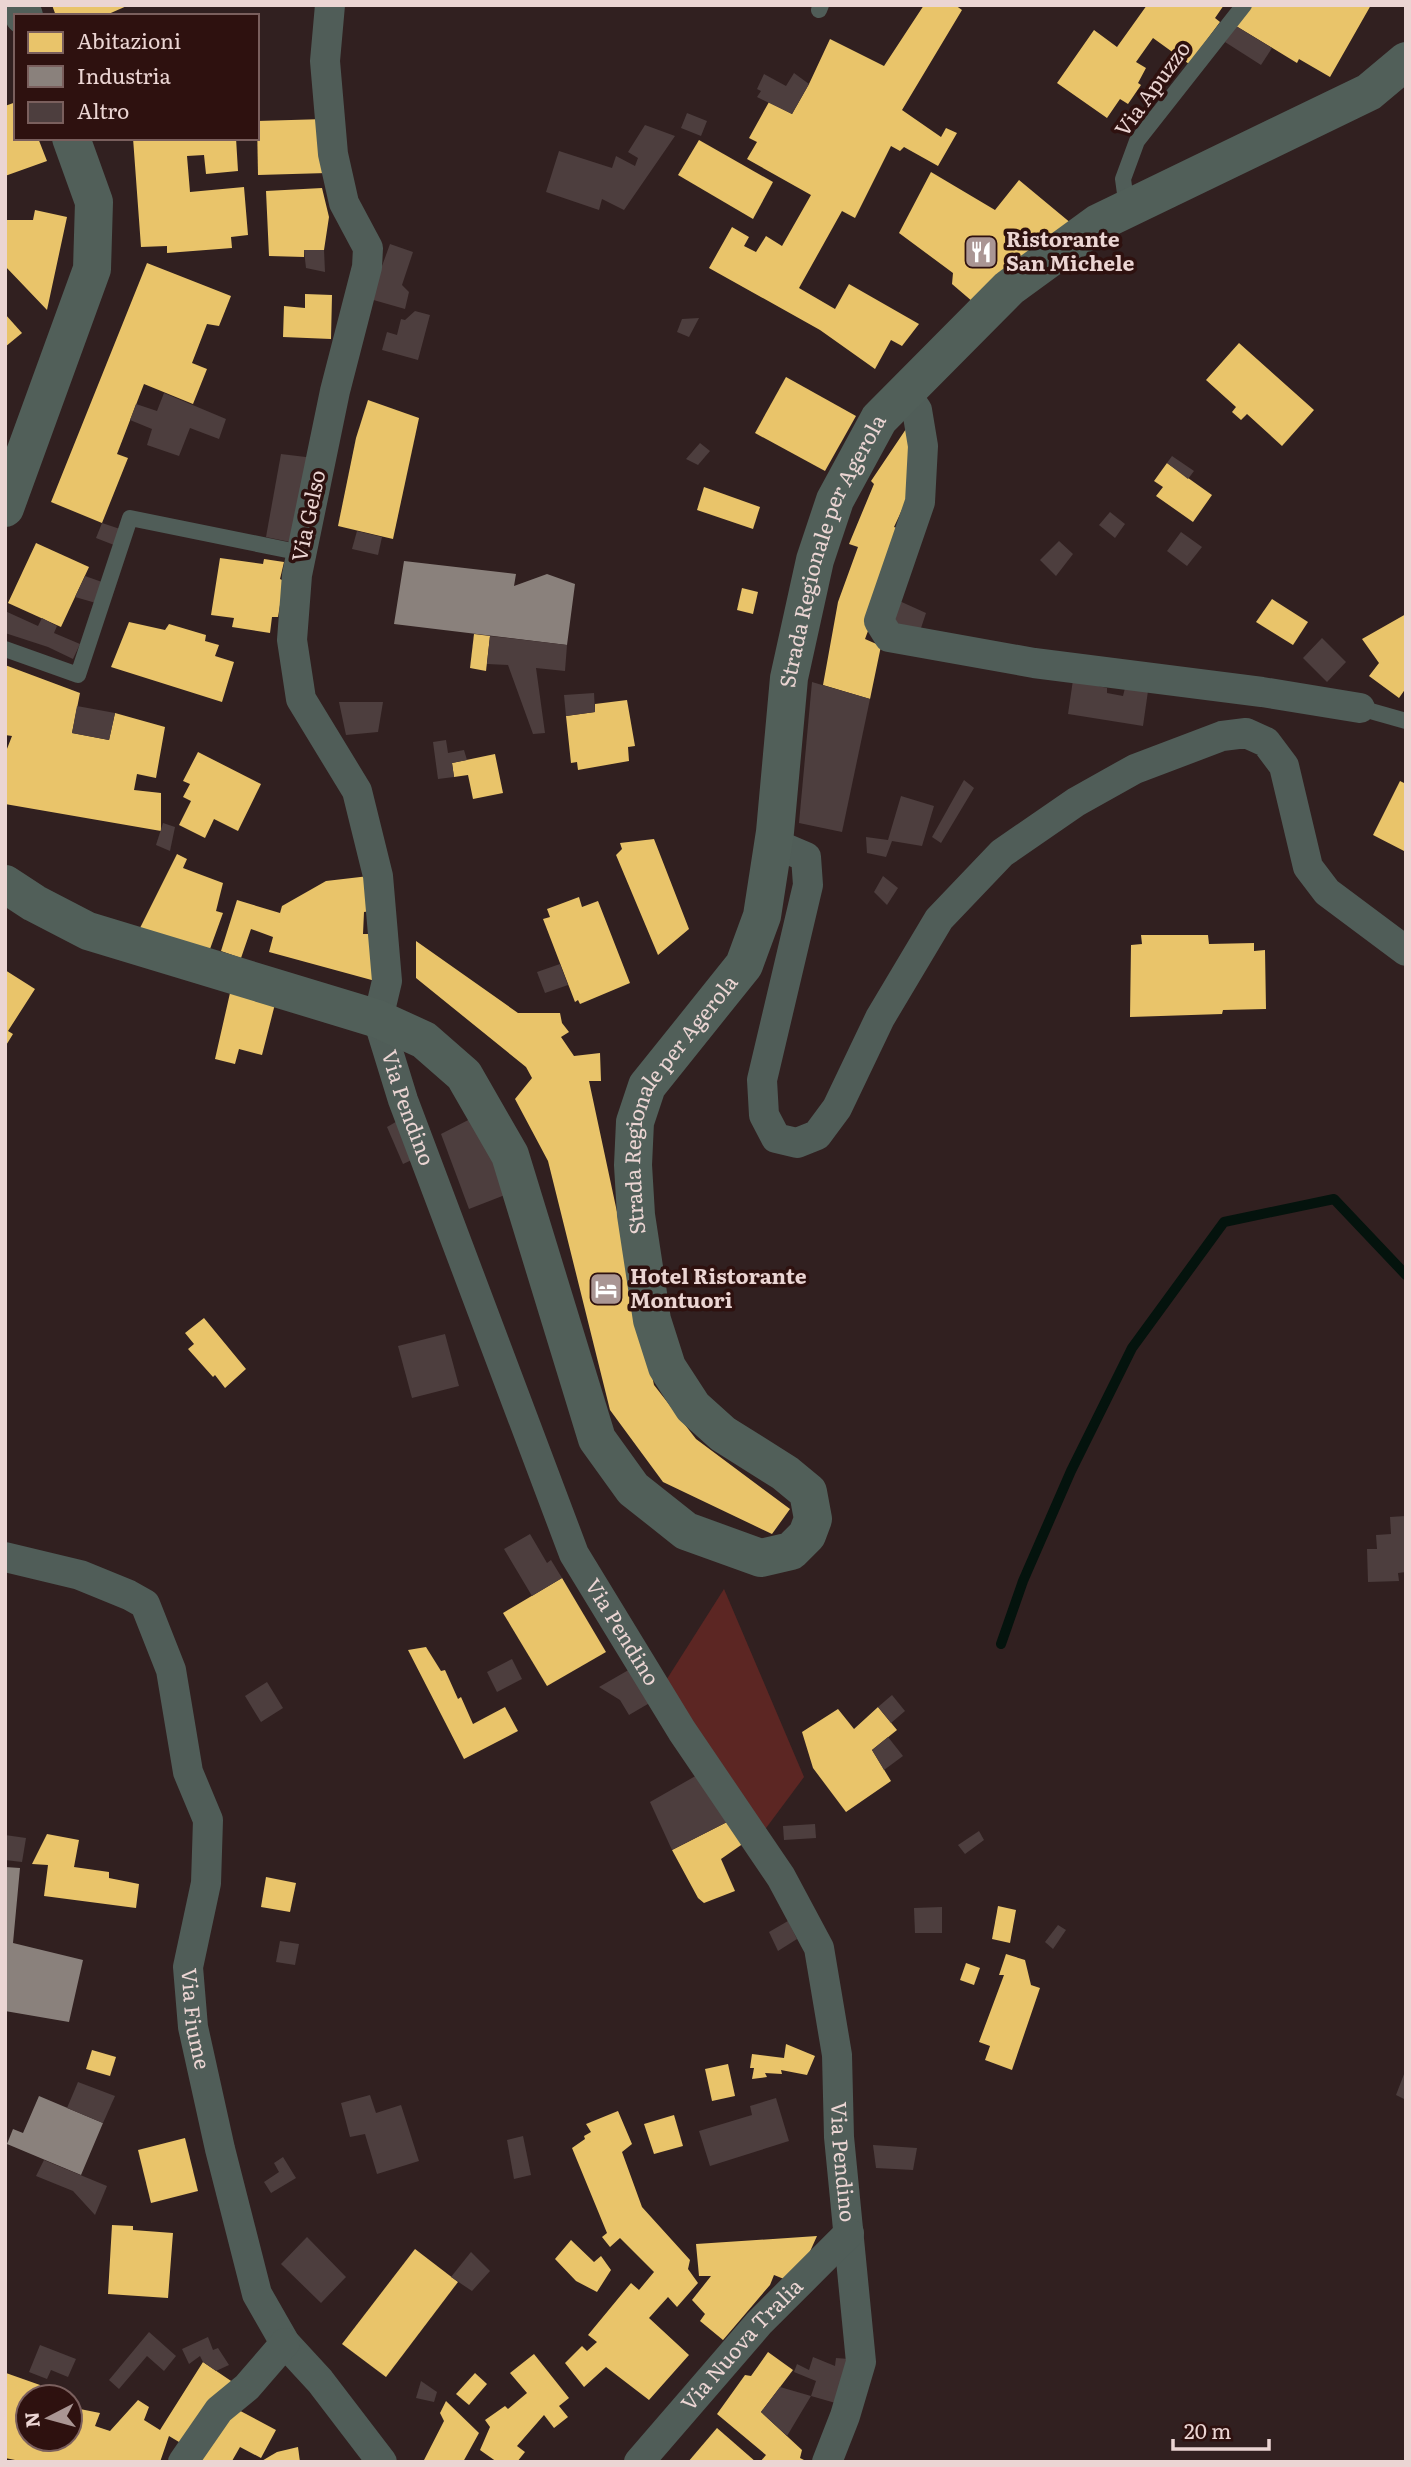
<svg xmlns="http://www.w3.org/2000/svg" width="1411" height="2467" font-family="Literata,serif">
<style>
.green{fill:#5c2623}
.homes{fill:#e9c46a}
.industry{fill:#8a817c}
.lines{fill:none;stroke-linecap:round;stroke-linejoin:round}
.stream{stroke:#04130d;stroke-width:10}
.building{fill:#4d3e3e}
.lane{stroke:#505d58;stroke-width:16}
.street{stroke:#505d58;stroke-width:30}
.secondary{stroke:#515f59;stroke-width:38}
.labels{text-anchor:middle;stroke-width:7;stroke-linejoin:round;paint-order:stroke}
.street-label{font-size:21px;fill:#ebd5d3;stroke:#2e110f}
.poi-label{font-size:21px;font-weight:bold;fill:#ebd5d3;stroke:#2e110f;text-anchor:start}
</style>
<rect width="100%" height="100%" fill="#312020"/>
<polygon class="green" points="724,1589 804,1777 749,1851 653,1701"/>
<g class="homes">
<polygon points="52,5 129,5 104,16 56,16"/>
<polygon points="924,5 955,5 962,10 902,110 941,137 946,128 957,133 938,166 904,147 900,151 891,146 855,218 842,211 799,288 835,309 849,284 919,324 902,346 891,340 875,369 820,330 709,268 732,227 749,237 744,246 756,252 766,236 782,246 811,195 747,159 757,142 749,138 769,102 792,114 809,84 830,39 884,66"/>
<polygon points="1147,5 1224,5 1215,18 1220,22 1189,64 1153,38 1136,62 1146,68 1138,83 1141,85 1128,104 1120,99 1107,118 1057,83 1094,30 1117,47"/>
<polygon points="1249,5 1371,5 1330,77 1299,59 1297,63 1236,26"/>
<polygon points="16,102 16,138 38,138 47,161 5,176 5,106"/>
<polygon points="325,119 327,173 258,175 257,121"/>
<polygon points="133,138 236,138 238,171 206,174 204,155 187,156 190,192 244,187 248,235 231,237 232,248 167,253 167,246 141,247"/>
<polygon points="699,140 773,182 753,219 678,175"/>
<polygon points="931,172 995,210 1019,180 1072,224 973,302 952,284 953,273 899,233"/>
<polygon points="322,188 329,217 324,250 304,250 304,257 269,256 266,191"/>
<polygon points="35,210 67,217 47,310 5,266 5,220 33,220"/>
<polygon points="147,263 231,296 219,326 207,324 192,363 207,369 193,404 144,384 117,454 128,458 102,523 51,502"/>
<polygon points="305,294 332,295 331,339 283,337 284,306 305,308"/>
<polygon points="5,314 22,333 5,347"/>
<polygon points="1239,343 1314,410 1282,446 1247,414 1241,420 1232,412 1236,407 1206,380"/>
<polygon points="786,377 856,416 825,471 755,433"/>
<polygon points="368,400 419,418 393,539 338,526 356,438"/>
<polygon points="906,429 919,473 894,527 905,531 865,639 881,646 870,699 823,685 838,602 858,547 849,544 874,484 871,481"/>
<polygon points="1167,463 1212,495 1193,522 1156,496 1163,487 1154,481"/>
<polygon points="704,487 760,507 753,529 697,510"/>
<polygon points="36,543 89,567 61,627 8,603"/>
<polygon points="220,558 263,564 264,559 284,562 280,579 284,581 278,617 272,617 270,633 232,627 234,618 211,615"/>
<polygon points="742,588 758,592 753,614 737,610"/>
<polygon points="1272,599 1308,622 1293,645 1256,622"/>
<polygon points="1406,614 1406,688 1399,698 1369,676 1379,663 1362,639"/>
<polygon points="129,622 165,630 169,624 206,635 205,641 219,645 215,656 234,662 222,702 111,667"/>
<polygon points="474,634 490,636 486,671 470,668"/>
<polygon points="5,665 80,693 72,733 109,740 115,713 165,727 156,778 137,774 134,790 161,793 161,831 5,804 5,754 12,736 5,735"/>
<polygon points="627,700 635,746 628,747 629,761 578,770 577,762 571,763 566,716 595,712 595,704"/>
<polygon points="198,752 261,784 238,831 214,819 205,838 179,825 191,801 183,797 190,784 183,781"/>
<polygon points="495,754 503,793 473,799 468,775 454,777 452,763"/>
<polygon points="1400,781 1406,784 1406,852 1373,835"/>
<polygon points="654,839 689,929 658,955 616,855 622,849 620,843"/>
<polygon points="177,854 187,859 183,868 223,883 216,911 223,913 210,949 140,928"/>
<polygon points="369,876 371,911 364,912 363,934 375,934 379,982 269,952 273,937 251,929 241,958 221,951 237,900 280,913 282,906 326,881"/>
<polygon points="579,897 582,907 598,901 630,983 580,1004 578,1000 575,1002 543,919 550,917 547,909"/>
<polygon points="1141,935 1208,935 1209,944 1254,943 1254,951 1265,950 1266,1009 1223,1010 1222,1014 1130,1017 1131,945 1142,944"/>
<polygon points="416,941 518,1013 560,1013 562,1023 569,1032 561,1037 574,1056 600,1053 601,1081 589,1081 654,1385 696,1439 790,1509 772,1534 663,1482 610,1410 548,1161 515,1099 532,1078 526,1067 416,978"/>
<polygon points="5,970 35,989 8,1031 13,1034 5,1047"/>
<polygon points="230,993 275,1004 262,1055 239,1049 235,1064 215,1059"/>
<polygon points="204,1318 246,1369 225,1388 215,1375 213,1377 188,1349 194,1344 185,1333"/>
<polygon points="562,1578 606,1652 547,1686 503,1613"/>
<polygon points="426,1647 441,1671 445,1670 458,1699 461,1697 473,1724 505,1707 518,1731 464,1759 408,1650"/>
<polygon points="878,1707 897,1730 872,1750 891,1781 846,1812 813,1768 802,1732 838,1709 854,1729"/>
<polygon points="729,1821 744,1843 721,1859 735,1891 704,1903 698,1898 672,1850"/>
<polygon points="47,1834 79,1840 74,1867 109,1872 109,1878 139,1884 136,1908 44,1896 48,1865 32,1864"/>
<polygon points="266,1877 296,1883 290,1912 261,1907"/>
<polygon points="998,1906 1016,1910 1010,1943 992,1939"/>
<polygon points="1006,1954 1025,1960 1031,1985 1040,1988 1012,2070 985,2060 990,2046 979,2042 1004,1975 999,1975"/>
<polygon points="966,1963 980,1968 974,1985 960,1980"/>
<polygon points="786,2044 815,2056 807,2075 781,2070 782,2074 765,2073 767,2077 752,2079 754,2068 750,2068 752,2054 784,2058"/>
<polygon points="92,2050 116,2057 110,2076 86,2069"/>
<polygon points="728,2064 735,2096 712,2101 705,2069"/>
<polygon points="618,2111 632,2144 622,2152 642,2207 690,2260 688,2269 698,2283 677,2307 668,2297 649,2318 689,2355 649,2400 606,2367 584,2387 565,2363 582,2346 587,2351 597,2342 588,2335 631,2283 639,2290 654,2272 620,2238 610,2247 602,2237 607,2233 572,2148 585,2139 584,2136 591,2132 586,2124"/>
<polygon points="674,2115 683,2146 654,2154 644,2124"/>
<polygon points="185,2138 198,2191 151,2203 138,2150"/>
<polygon points="112,2225 133,2226 133,2230 173,2233 168,2298 108,2294"/>
<polygon points="817,2236 803,2267 789,2281 774,2275 770,2285 723,2340 700,2321 705,2314 692,2300 711,2276 699,2276 696,2244"/>
<polygon points="571,2240 594,2262 601,2256 611,2270 597,2292 576,2281 555,2259"/>
<polygon points="415,2249 458,2282 386,2377 342,2344"/>
<polygon points="768,2352 793,2370 761,2412 802,2450 800,2458 808,2462 760,2462 766,2455 717,2414 745,2375 751,2376"/>
<polygon points="534,2354 569,2398 559,2406 568,2417 554,2428 544,2415 517,2446 525,2452 517,2462 497,2462 480,2450 490,2427 485,2420 505,2406 508,2409 527,2393 510,2373"/>
<polygon points="203,2362 240,2387 184,2445 169,2436 160,2462 25,2462 5,2458 6,2373 40,2385 38,2397 28,2397 28,2439 70,2439 70,2407 100,2413 95,2426 110,2431 138,2400 149,2407 144,2420 160,2430"/>
<polygon points="475,2373 487,2384 469,2405 456,2394"/>
<polygon points="446,2401 479,2433 463,2462 423,2462 444,2421 440,2413"/>
<polygon points="231,2406 276,2430 261,2458 240,2447 232,2461 189,2462"/>
<polygon points="717,2428 756,2462 688,2462"/>
<polygon points="298,2447 300,2462 260,2462 277,2452"/>
</g>
<g class="industry">
<polygon points="404,561 516,574 514,586 547,574 575,584 567,645 394,624"/>
<polygon points="5,1867 20,1868 13,1943 83,1960 69,2022 5,2011"/>
<polygon points="39,2096 103,2123 81,2175 7,2144 13,2129 23,2133"/>
</g>
<g class="lines">
<polyline class="stream" points="1001,1644 1023,1581 1071,1471 1132,1348 1224,1222 1334,1199 1406,1275"/>
</g>
<g class="building">
<polygon points="1236,26 1272,48 1261,65 1225,42"/>
<polygon points="794,73 809,84 792,114 757,97 761,91 757,89 764,74 786,86"/>
<polygon points="687,113 707,121 701,136 681,128"/>
<polygon points="645,125 675,136 624,210 602,199 599,210 546,192 559,151 612,168 616,156 635,166 638,158 628,152"/>
<polygon points="390,244 413,252 402,285 409,292 405,309 370,299"/>
<polygon points="304,250 324,250 325,272 306,268"/>
<polygon points="415,311 430,315 418,360 382,350 387,332 397,335 401,319 405,320"/>
<polygon points="699,318 689,337 677,332 682,319"/>
<polygon points="164,393 226,419 219,439 190,428 179,456 147,445 152,429 130,420 136,404 157,411"/>
<polygon points="700,443 710,451 698,465 686,459"/>
<polygon points="281,454 314,458 300,544 266,537"/>
<polygon points="1172,456 1194,471 1188,479 1167,463"/>
<polygon points="1110,512 1125,524 1115,538 1099,525"/>
<polygon points="102,523 120,529 114,545 96,538"/>
<polygon points="357,531 382,537 378,555 352,549"/>
<polygon points="1181,532 1202,547 1187,566 1167,551"/>
<polygon points="1059,541 1073,554 1056,576 1040,560"/>
<polygon points="85,576 102,582 96,603 75,597"/>
<polygon points="895,599 926,613 918,637 889,621"/>
<polygon points="5,611 38,626 42,618 57,626 54,633 80,644 73,659 48,647 5,633"/>
<polygon points="490,636 567,645 565,671 536,668 545,733 533,734 508,665 487,664"/>
<polygon points="1322,638 1346,662 1327,682 1303,658"/>
<polygon points="1073,680 1107,688 1107,693 1123,696 1125,688 1148,691 1143,726 1068,714"/>
<polygon points="812,682 870,699 842,832 799,823"/>
<polygon points="594,693 595,712 566,716 564,695"/>
<polygon points="339,702 383,702 378,732 346,735"/>
<polygon points="77,706 115,713 109,740 72,733"/>
<polygon points="446,740 448,753 464,750 467,760 452,763 454,777 438,779 433,742"/>
<polygon points="964,780 974,788 941,843 932,837"/>
<polygon points="901,796 934,806 922,846 892,841 886,857 867,853 866,837 888,840"/>
<polygon points="163,823 175,827 170,851 156,845"/>
<polygon points="883,876 898,888 887,905 874,892"/>
<polygon points="560,964 568,985 545,993 537,972"/>
<polygon points="478,1115 510,1193 469,1209 441,1134"/>
<polygon points="401,1119 416,1158 403,1164 387,1127"/>
<polygon points="445,1334 459,1386 412,1398 398,1346"/>
<polygon points="1406,1516 1406,1572 1398,1573 1399,1581 1368,1582 1367,1549 1377,1549 1376,1535 1391,1534 1390,1517"/>
<polygon points="530,1534 547,1563 551,1560 562,1578 532,1596 504,1549"/>
<polygon points="512,1659 522,1679 497,1692 487,1672"/>
<polygon points="632,1668 653,1701 629,1715 620,1700 599,1687"/>
<polygon points="267,1682 283,1708 261,1722 245,1696"/>
<polygon points="892,1695 905,1711 891,1723 878,1707"/>
<polygon points="888,1737 903,1756 884,1770 872,1750"/>
<polygon points="699,1774 729,1821 672,1850 650,1802"/>
<polygon points="815,1824 816,1838 784,1840 783,1826"/>
<polygon points="979,1831 984,1840 965,1854 958,1845"/>
<polygon points="5,1835 26,1838 22,1862 5,1860"/>
<polygon points="942,1907 942,1933 915,1933 914,1908"/>
<polygon points="788,1921 797,1939 778,1951 769,1932"/>
<polygon points="1058,1925 1066,1930 1053,1949 1045,1942"/>
<polygon points="280,1941 299,1944 295,1965 276,1962"/>
<polygon points="1406,2069 1406,2100 1396,2095"/>
<polygon points="78,2082 115,2096 103,2123 67,2108"/>
<polygon points="370,2095 376,2113 401,2105 419,2161 377,2174 365,2134 350,2137 341,2103"/>
<polygon points="776,2098 789,2141 710,2166 699,2131 752,2115 750,2106"/>
<polygon points="523,2136 531,2175 514,2179 507,2140"/>
<polygon points="873,2145 917,2148 913,2170 876,2168"/>
<polygon points="283,2157 296,2178 271,2193 264,2182 279,2172 274,2163"/>
<polygon points="44,2160 107,2186 95,2215 73,2191 36,2176"/>
<polygon points="307,2237 346,2277 321,2303 281,2264"/>
<polygon points="471,2252 490,2271 472,2291 451,2277"/>
<polygon points="149,2332 176,2356 164,2371 147,2356 119,2389 109,2380"/>
<polygon points="208,2337 213,2350 218,2348 229,2365 216,2371 203,2362 200,2356 189,2364 182,2349"/>
<polygon points="40,2345 76,2359 68,2377 51,2370 47,2379 29,2372"/>
<polygon points="813,2357 835,2366 836,2358 849,2359 839,2404 811,2396 787,2436 761,2412 780,2387 811,2396 816,2381 794,2372 797,2364 809,2370"/>
<polygon points="421,2381 437,2392 434,2402 416,2398"/>
</g>
<g class="lines">
<g class="lane">
<polyline points="819,10 821,5"/>
<polyline points="1127,208 1123,179 1137,141 1244,5"/>
<polyline points="5,649 78,675 130,518 302,553"/>
<polyline points="1360,708 1406,721"/>
</g>
<g class="street">
<path id="s1" d="M330,5L325,61L333,154L344,203L368,248L367,267L335,391L297,575L292,640L301,699L357,791L378,876L387,981L378,1019L403,1100L574,1554L682,1731L781,1877L819,1948L837,2055L839,2137L861,2362L845,2416L827,2462"/>
<polyline points="905,392 917,410 923,446 920,502 879,621 889,637 1034,663 1262,692 1360,708"/>
<polyline points="773,843 806,857 808,885 762,1080 764,1115 776,1138 797,1143 817,1135 837,1108 880,1018 939,919 1002,853 1076,802 1135,769 1222,736 1246,733 1266,742 1284,766 1308,867 1327,892 1406,951"/>
<path id="s2" d="M5,1557L80,1575L129,1595L145,1604L171,1670L188,1772L208,1820L206,1883L188,1967L193,2027L220,2149L257,2294L285,2343L320,2381L382,2462"/>
<polyline points="183,2462 219,2410 247,2387 285,2343"/>
<path id="s3" d="M639,2462L759,2323L849,2233"/>
</g>
<g class="secondary">
<polyline points="20,5 24,16"/>
<polyline points="5,508 92,269 94,202 71,138"/>
<path id="s4" d="M5,884L34,903L88,931L378,1019L424,1040L464,1075L510,1155L597,1439L633,1489L686,1531L761,1558L791,1551L807,1535L813,1519L808,1492L785,1473L723,1434L693,1407L667,1367L652,1320L636,1215L633,1165L635,1122L647,1086L744,965L762,916L775,832L789,678L815,560L835,500L879,419L1009,288L1098,223L1369,92L1406,61"/>
</g>
</g>
<defs>
<symbol id="restaurant-square" viewBox="-11 -11 22 22"><rect x="-9" y="-9" width="18" height="18" rx="4" fill="#aa9694" stroke="#2e110f"/><path d="M-5-6h1v4h1v-4h1v4h1v-4h1v5L-1.5 .5V6h-2V.5L-5-1ZM5-6V6H3V1.5H1.5Q1.5-4 5-6Z" fill="#fff"/></symbol>
<symbol id="hotel-square" viewBox="-11 -11 22 22"><rect x="-9" y="-9" width="18" height="18" rx="4" fill="#aa9694" stroke="#2e110f"/><path d="M-6-4.5h1.5V1H6V5H4.5V3h-9V5H-6ZM-4 0a1.8 1.8 0 1 1 3.6 0ZM.5 0V-2.5h3Q6-2.5 6 0Z" fill="#fff"/></symbol>
</defs>
<g fill-rule="evenodd">
<use href="#restaurant-square" x="962" y="233" width="38" height="38"/>
<use href="#hotel-square" x="587" y="1270" width="38" height="38"/>
</g>
<g class="labels">
<g class="street-label">
<text transform="translate(1153 89) rotate(-54)" y="7">Via Apuzzo</text>
<text transform="translate(309 516) rotate(-78)" y="7">Via Gelso</text>
<text dy="7" stroke="none"><textPath href="#s4" startOffset="2258">Strada Regionale per Agerola</textPath></text>
<text dy="7" stroke="none"><textPath href="#s1" startOffset="1144">Via Pendino</textPath></text>
<text dy="7" stroke="none"><textPath href="#s4" startOffset="1670">Strada Regionale per Agerola</textPath></text>
<text dy="7" stroke="none"><textPath href="#s1" startOffset="1712">Via Pendino</textPath></text>
<text dy="7" stroke="none"><textPath href="#s2" startOffset="576">Via Fiume</textPath></text>
<text dy="7" stroke="none"><textPath href="#s1" startOffset="2300">Via Pendino</textPath></text>
<text dy="7" stroke="none"><textPath href="#s3" startOffset="156">Via Nuova Tralia</textPath></text>
</g>
<g class="poi-label">
<text x="1006" y="247">Ristorante<tspan x="1006" dy="24">San Michele</tspan></text>
<text x="630" y="1284">Hotel Ristorante<tspan x="630" dy="24">Montuori</tspan></text>
</g>
</g>
<rect width="1411" height="2467" fill="none" stroke="#ebd5d3" stroke-width="14"/>
<rect x="14" y="14" width="245" height="126" fill="#2e110f" stroke="#7a5f5d" stroke-width="2"/>
<rect x="28" y="32" width="35" height="21" fill="#e9c46a" stroke="#7a5f5d" stroke-width="2"/>
<text x="77" y="49" font-size="21" fill="#ebd5d3">Abitazioni</text>
<rect x="28" y="66" width="35" height="21" fill="#8a817c" stroke="#7a5f5d" stroke-width="2"/>
<text x="77" y="84" font-size="21" fill="#ebd5d3">Industria</text>
<rect x="28" y="102" width="35" height="21" fill="#4d3e3e" stroke="#7a5f5d" stroke-width="2"/>
<text x="77" y="119" font-size="21" fill="#ebd5d3">Altro</text>
<g transform="translate(49 2418) rotate(264)"><circle r="33" fill="#2e110f" stroke="#7a5f5d" stroke-width="2"/>
<path d="M0-5L12 26L0 18L-12 26Z" fill="#aa9694"/>
<text y="-10" font-size="19" font-weight="bold" text-anchor="middle" fill="#ebd5d3">N</text>
</g>
<path d="M1173 2439v10h96v-10" fill="none" stroke="#ebd5d3" stroke-width="3.5"/>
<text x="1184" y="2439" font-size="21" fill="#ebd5d3" stroke="#2e110f" stroke-width="5" paint-order="stroke">20 m</text>
</svg>
